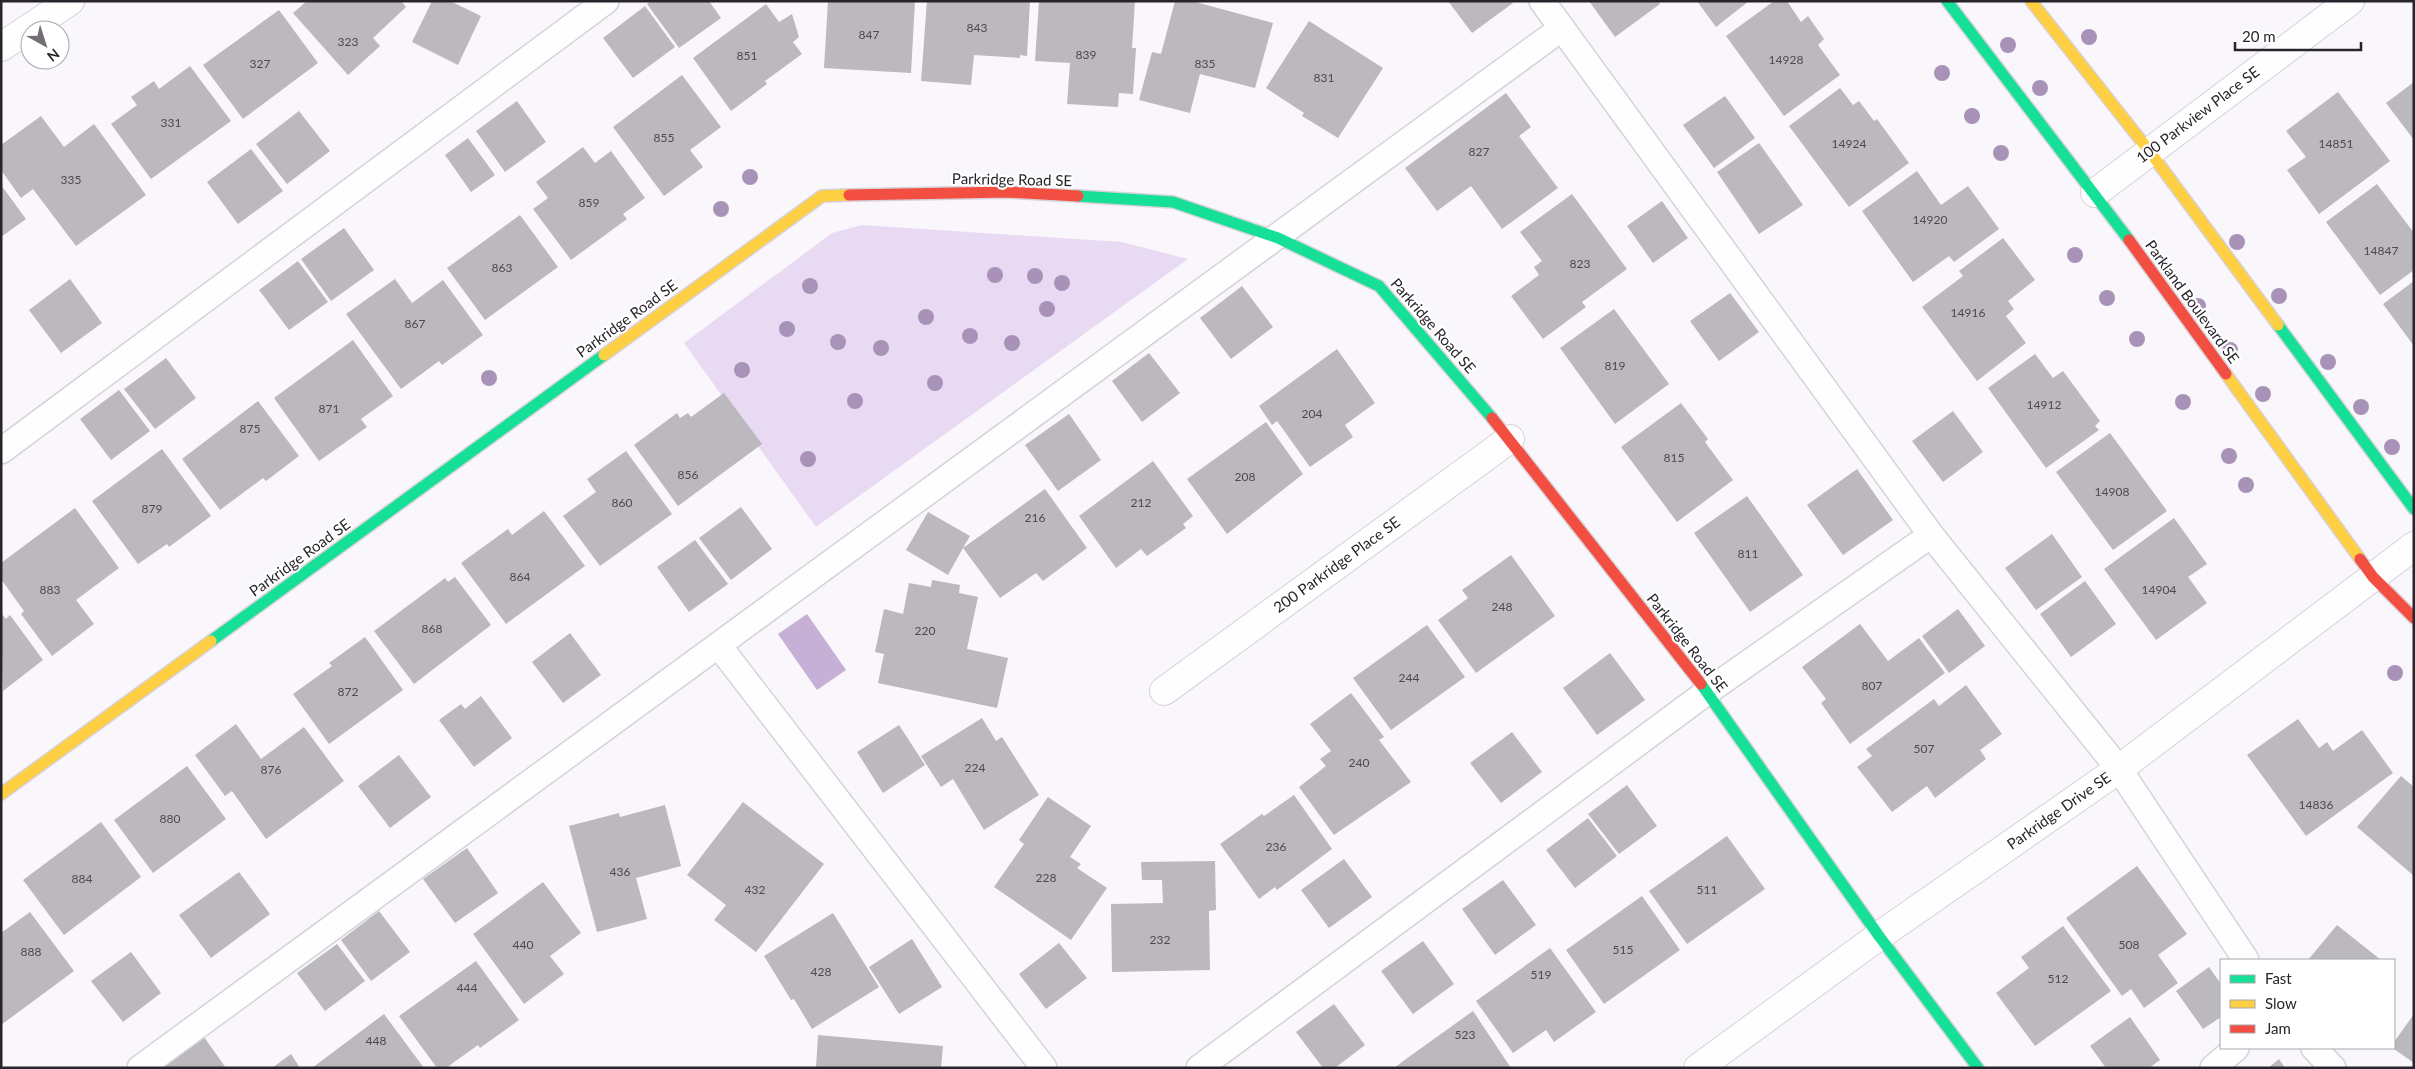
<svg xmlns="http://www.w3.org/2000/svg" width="2415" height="1069" font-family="Lato,sans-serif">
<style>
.green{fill:#e9daf3}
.water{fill:#c7b0d6}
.building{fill:#bbb8be}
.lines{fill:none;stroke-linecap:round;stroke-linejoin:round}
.lane-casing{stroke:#d6d2d8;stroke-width:28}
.street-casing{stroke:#d6d2d8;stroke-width:30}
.fast-casing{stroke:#d6d2d8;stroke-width:14}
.slow-casing{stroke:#d6d2d8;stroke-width:14}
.jam-casing{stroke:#d6d2d8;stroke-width:14}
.lane{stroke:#fefeff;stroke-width:25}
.street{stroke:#fefeff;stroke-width:28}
.fast{stroke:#16e098;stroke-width:11}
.slow{stroke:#ffcf43;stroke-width:11}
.jam{stroke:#f24e42;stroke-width:11}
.tree{fill:#a992b8}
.labels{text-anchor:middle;stroke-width:4.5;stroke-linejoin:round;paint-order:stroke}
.number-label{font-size:12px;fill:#4d4950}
.street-label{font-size:15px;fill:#28242b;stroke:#fff}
</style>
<rect width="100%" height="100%" fill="#faf7fc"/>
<polygon class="green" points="862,225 1122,242 1188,259 816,527 684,343 832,233"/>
<polygon class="water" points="807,614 846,670 817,690 778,634"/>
<g class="building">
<polygon points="307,1 401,1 406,7 373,38 380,46 348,75 293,13"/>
<polygon points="432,1 450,1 481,16 458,65 412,42"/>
<polygon points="651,1 709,1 721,18 679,48 647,4"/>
<polygon points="828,1 915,1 911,73 824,68"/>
<polygon points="927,1 1030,1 1027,56 1020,55 1020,58 974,55 971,85 921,81"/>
<polygon points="1039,1 1135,1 1132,48 1136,48 1133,94 1119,93 1118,107 1067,104 1070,63 1035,61"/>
<polygon points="1175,1 1192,1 1273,23 1255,88 1200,74 1190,113 1139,100 1152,52 1161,54"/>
<polygon points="1448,1 1511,1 1513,3 1472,33"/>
<polygon points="1589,1 1658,1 1660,4 1615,37"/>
<polygon points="1697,1 1749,1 1716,27"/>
<polygon points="1774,1 1787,1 1801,22 1808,16 1824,39 1818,45 1840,75 1784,116 1726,36"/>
<polygon points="766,4 779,22 792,14 799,37 793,42 802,54 765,81 767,84 731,111 693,58"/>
<polygon points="645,6 675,47 633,78 603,38"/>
<polygon points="279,10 318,63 243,119 203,65"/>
<polygon points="1309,21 1383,68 1338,138 1302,116 1304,113 1266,88"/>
<polygon points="190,66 231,121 151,179 111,124 137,105 131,97 154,81 159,89"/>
<polygon points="682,75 721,127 690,150 703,167 664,196 613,127"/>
<polygon points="2414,82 2414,140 2386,103"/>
<polygon points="1840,88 1853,105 1859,101 1874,121 1877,119 1909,163 1849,207 1789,126"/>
<polygon points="2338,92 2390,161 2319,214 2287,170 2306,157 2286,131"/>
<polygon points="1506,93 1531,127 1519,136 1558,188 1502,229 1471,186 1437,211 1405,168"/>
<polygon points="1725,96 1755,138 1714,168 1683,125"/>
<polygon points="517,101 546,142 505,172 476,131"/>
<polygon points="299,111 330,151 287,184 256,144"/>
<polygon points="41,116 64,147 94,124 146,195 76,246 33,189 21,198 1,170 1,145"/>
<polygon points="468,138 495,175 471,192 445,155"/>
<polygon points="1759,143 1803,205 1759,234 1717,172"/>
<polygon points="583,147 595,163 611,151 645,198 623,214 627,219 571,260 533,209 548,198 536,182"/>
<polygon points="251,149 283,191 238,224 207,182"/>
<polygon points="1917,171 1941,205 1968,186 1999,229 1954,262 1949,256 1913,282 1862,211"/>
<polygon points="2377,184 2414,233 2414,270 2380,295 2326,222"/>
<polygon points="1,185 26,219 1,237"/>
<polygon points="1572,194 1627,269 1582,302 1586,307 1543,339 1511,296 1539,275 1534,267 1542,261 1520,232"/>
<polygon points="1662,201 1688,238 1653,263 1627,226"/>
<polygon points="520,215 558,267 485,320 447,268"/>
<polygon points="344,228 374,270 331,301 301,259"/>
<polygon points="2003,238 2035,280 2008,301 2014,309 2006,316 2026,343 1977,381 1922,307 1963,276 1959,271"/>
<polygon points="298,261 328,302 289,330 259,290"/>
<polygon points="70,279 102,323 61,353 29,310"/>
<polygon points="395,279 412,303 443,280 483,335 442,365 439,361 401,389 346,314"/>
<polygon points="2414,281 2414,346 2383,304"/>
<polygon points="1242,286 1273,327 1231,359 1200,318"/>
<polygon points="1730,293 1759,332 1719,361 1690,321"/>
<polygon points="1614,309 1669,384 1615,424 1560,348"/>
<polygon points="353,340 393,396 361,419 367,427 319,461 274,398"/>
<polygon points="1337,349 1375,403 1345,425 1353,437 1310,467 1277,421 1272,425 1259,406"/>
<polygon points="1149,353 1180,393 1142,422 1112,381"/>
<polygon points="2035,354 2053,378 2063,371 2100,421 2095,426 2099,430 2046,468 1988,388"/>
<polygon points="166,358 196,398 155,429 124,389"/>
<polygon points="119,390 150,431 111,460 80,419"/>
<polygon points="724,393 762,444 678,506 634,445 677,413 680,418 688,413 691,417"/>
<polygon points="258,401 299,456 266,481 263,478 220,510 182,459"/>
<polygon points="1681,403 1708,439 1705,442 1733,480 1677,522 1621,447"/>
<polygon points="1953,411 1983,452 1943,482 1912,441"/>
<polygon points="1069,414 1101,460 1058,491 1025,445"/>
<polygon points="1266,422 1303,474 1227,534 1187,479"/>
<polygon points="2110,433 2167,511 2113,550 2056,472"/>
<polygon points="162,449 211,516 169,547 167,544 138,564 92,501"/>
<polygon points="626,451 672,514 600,566 563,516 596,492 587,479"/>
<polygon points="1153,461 1193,516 1183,524 1186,528 1147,556 1141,549 1116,568 1079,516"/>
<polygon points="1857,469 1893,520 1843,555 1807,505"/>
<polygon points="1045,489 1087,548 1043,581 1036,573 1000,598 963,548 948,575 906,550 928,512 970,536 963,548"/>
<polygon points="1747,496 1803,575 1750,612 1694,533"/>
<polygon points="741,507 772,549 731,580 699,538"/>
<polygon points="75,508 119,568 76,600 94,624 52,656 21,614 24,611 1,579 1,563"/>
<polygon points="544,511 585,566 506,624 461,563 508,529 512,535"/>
<polygon points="2174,518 2207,564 2188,577 2207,603 2156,640 2104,569"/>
<polygon points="2052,534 2082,577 2036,610 2005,568"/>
<polygon points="695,540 728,584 689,612 657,567"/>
<polygon points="1511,555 1555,616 1476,673 1438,620 1468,598 1462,590"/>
<polygon points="455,577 491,625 414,684 374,631 445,578 448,582"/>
<polygon points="932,580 960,585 959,593 978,597 967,649 1008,658 997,708 878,683 884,654 875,652 884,609 903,614 909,583 931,587"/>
<polygon points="2085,581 2116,624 2071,657 2040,614"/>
<polygon points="1958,609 1985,646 1949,673 1922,636"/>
<polygon points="1,613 6,619 10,615 43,660 3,691"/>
<polygon points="1860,624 1888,661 1919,638 1945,673 1850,744 1821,703 1826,699 1802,667"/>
<polygon points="1427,625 1465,677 1391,730 1353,678"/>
<polygon points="570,633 601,675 563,703 532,662"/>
<polygon points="365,637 403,690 329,744 293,694 332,666 329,663"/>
<polygon points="1610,653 1645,700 1597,735 1563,688"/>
<polygon points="1966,685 2002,734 1980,750 1986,759 1935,798 1927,786 1892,812 1857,767 1872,756 1866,749 1934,699 1939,706"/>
<polygon points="1351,693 1384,737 1379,740 1411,782 1334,835 1299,787 1326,766 1320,759 1331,751 1310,724"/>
<polygon points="481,696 512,738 474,767 439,720 461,704 465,709"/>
<polygon points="982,718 996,741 1002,737 1039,795 984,830 953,779 941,787 921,756"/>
<polygon points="2298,719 2319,748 2327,742 2333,751 2362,730 2393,773 2306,836 2247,755"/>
<polygon points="236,724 261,759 304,727 344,781 266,839 232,791 225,796 195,755"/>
<polygon points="899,725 925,765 883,793 857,752"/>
<polygon points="1512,732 1542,772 1501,803 1470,763"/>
<polygon points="399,755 431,797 390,828 358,786"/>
<polygon points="187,766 226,819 153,873 114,820"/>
<polygon points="2401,776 2414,787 2414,876 2357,827"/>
<polygon points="1627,785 1657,826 1619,854 1588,814"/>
<polygon points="1294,795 1332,849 1277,890 1275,887 1259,899 1220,844 1262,814 1264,816"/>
<polygon points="1048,797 1091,826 1070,857 1081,864 1077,868 1107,888 1071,940 994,887 1024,844 1019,840"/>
<polygon points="743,802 824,864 756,952 714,920 726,905 687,875"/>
<polygon points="665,805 681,866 636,878 647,919 597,932 569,826 619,813 620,817"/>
<polygon points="1588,818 1617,856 1575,888 1546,850"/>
<polygon points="101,822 141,877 64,935 23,880"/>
<polygon points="1727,836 1765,889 1687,944 1649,891"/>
<polygon points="467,848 498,893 455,923 423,879"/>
<polygon points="1344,859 1372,897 1329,928 1301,890"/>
<polygon points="1215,861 1216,910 1209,911 1210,970 1112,972 1111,904 1163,903 1162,880 1142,880 1141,862"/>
<polygon points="2137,866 2187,934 2158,955 2178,983 2144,1008 2131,989 2122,996 2066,918"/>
<polygon points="239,872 270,914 211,958 179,915"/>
<polygon points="1503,880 1536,925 1495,955 1462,909"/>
<polygon points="543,882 581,933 550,956 564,974 524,1004 473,934"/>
<polygon points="1642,896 1680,950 1604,1004 1566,950"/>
<polygon points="379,911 410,952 371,981 341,940"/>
<polygon points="30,912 74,971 1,1025 1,933"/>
<polygon points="833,913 879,987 812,1029 794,999 791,1000 764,956"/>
<polygon points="2337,925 2381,960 2308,960"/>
<polygon points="2063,926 2111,991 2035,1046 1996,993 2029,968 2021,957"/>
<polygon points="912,939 942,987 899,1014 869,967"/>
<polygon points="1423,941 1454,984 1413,1014 1381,971"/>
<polygon points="1059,943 1087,978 1046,1009 1019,974"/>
<polygon points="337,944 365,981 325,1011 297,973"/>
<polygon points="1550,948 1596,1012 1554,1042 1546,1030 1513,1053 1476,1001"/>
<polygon points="131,952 161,993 123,1022 91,981"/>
<polygon points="476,961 519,1020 480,1048 478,1045 446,1068 437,1068 399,1016"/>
<polygon points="2209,967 2221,984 2221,1017 2203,1029 2176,991"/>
<polygon points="1334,1004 1365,1045 1335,1068 1323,1068 1296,1032"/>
<polygon points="1473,1011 1511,1068 1394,1068 1406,1059"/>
<polygon points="384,1014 424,1068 312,1068"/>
<polygon points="2414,1014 2414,1063 2394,1049 2394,1042"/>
<polygon points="2130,1017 2160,1060 2149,1068 2106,1068 2090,1046"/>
<polygon points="818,1035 943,1046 941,1068 816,1068"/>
<polygon points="204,1037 226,1068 162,1068"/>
<polygon points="291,1054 300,1068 272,1068"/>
<polygon points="2279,1059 2285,1068 2268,1068"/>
</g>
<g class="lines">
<defs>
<g id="lane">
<polyline points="1542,1 1931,535 2119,769 2246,960"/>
<polyline points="1,451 606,1"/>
<polyline points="719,646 1044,1068"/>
<polyline points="2314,1048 2333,1068"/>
<polyline points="140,1068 1562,28"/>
<polyline points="1199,1068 1707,692 1931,535"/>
<polyline points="2213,1068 2236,1048"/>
</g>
<g id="street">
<polyline points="1,47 70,1"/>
<polyline points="2095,193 2350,1"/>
<polyline points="1164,691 1510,439"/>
<polyline points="1698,1068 1879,936 2119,769 2414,546"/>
</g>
<g id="fast">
<polyline points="1947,1 2129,240"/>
<polyline points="1078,196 1173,202 1278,238 1379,286 1492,418"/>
<polyline points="2278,325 2414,509"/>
<polyline points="211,641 604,355"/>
<polyline points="1701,684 1879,936 1978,1068"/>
</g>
<g id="slow">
<polyline points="2031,1 2150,152 2278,325"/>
<polyline points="604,355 822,196 849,195"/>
<polyline points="2226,374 2360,559"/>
<polyline points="1,794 211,641"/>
</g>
<g id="jam">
<polyline points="849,195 1007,192 1078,196"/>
<polyline points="2129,240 2226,374"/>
<polyline points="1492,418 1701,684"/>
<polyline points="2360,559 2373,577 2414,618"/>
</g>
</defs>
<use href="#lane" class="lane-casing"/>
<use href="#street" class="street-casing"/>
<use href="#fast" class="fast-casing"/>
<use href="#slow" class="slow-casing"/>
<use href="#jam" class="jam-casing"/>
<use href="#lane" class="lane"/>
<use href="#street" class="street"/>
<use href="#fast" class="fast"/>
<use href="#slow" class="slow"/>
<use href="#jam" class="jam"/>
</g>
<g class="tree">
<circle cx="2089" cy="37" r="8"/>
<circle cx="2008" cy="45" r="8"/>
<circle cx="1942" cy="73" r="8"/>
<circle cx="2040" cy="88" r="8"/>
<circle cx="1972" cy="116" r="8"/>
<circle cx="2001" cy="153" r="8"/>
<circle cx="750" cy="177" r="8"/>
<circle cx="721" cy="209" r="8"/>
<circle cx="2237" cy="242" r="8"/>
<circle cx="2075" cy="255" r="8"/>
<circle cx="995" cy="275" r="8"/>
<circle cx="1035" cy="276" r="8"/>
<circle cx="1062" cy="283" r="8"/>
<circle cx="810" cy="286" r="8"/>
<circle cx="2279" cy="296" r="8"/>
<circle cx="2107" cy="298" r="8"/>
<circle cx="2198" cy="306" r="8"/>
<circle cx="1047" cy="309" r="8"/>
<circle cx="926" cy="317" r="8"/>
<circle cx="787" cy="329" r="8"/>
<circle cx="970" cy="336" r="8"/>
<circle cx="2137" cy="339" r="8"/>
<circle cx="838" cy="342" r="8"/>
<circle cx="1012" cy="343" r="8"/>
<circle cx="881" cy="348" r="8"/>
<circle cx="2230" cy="350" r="8"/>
<circle cx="2328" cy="362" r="8"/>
<circle cx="742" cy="370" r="8"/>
<circle cx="489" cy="378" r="8"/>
<circle cx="935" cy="383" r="8"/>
<circle cx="2263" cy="394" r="8"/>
<circle cx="855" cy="401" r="8"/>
<circle cx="2183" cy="402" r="8"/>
<circle cx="2361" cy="407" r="8"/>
<circle cx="2392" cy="447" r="8"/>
<circle cx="2229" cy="456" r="8"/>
<circle cx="808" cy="459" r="8"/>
<circle cx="2246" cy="485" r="8"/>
<circle cx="2395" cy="673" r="8"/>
</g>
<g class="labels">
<g class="number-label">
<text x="977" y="32">843</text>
<text x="869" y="39">847</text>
<text x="348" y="46">323</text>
<text x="1086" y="59">839</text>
<text x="747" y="60">851</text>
<text x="1786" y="64">14928</text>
<text x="260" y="68">327</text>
<text x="1205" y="68">835</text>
<text x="1324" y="82">831</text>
<text x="171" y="127">331</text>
<text x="664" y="142">855</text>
<text x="1849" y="148">14924</text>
<text x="2336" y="148">14851</text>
<text x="1479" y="156">827</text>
<text x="71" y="184">335</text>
<text x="589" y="207">859</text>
<text x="1930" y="224">14920</text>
<text x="2381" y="255">14847</text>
<text x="1580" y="268">823</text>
<text x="502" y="272">863</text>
<text x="1968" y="317">14916</text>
<text x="415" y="328">867</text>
<text x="1615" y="370">819</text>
<text x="2044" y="409">14912</text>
<text x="329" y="413">871</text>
<text x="1312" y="418">204</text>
<text x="250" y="433">875</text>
<text x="1674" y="462">815</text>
<text x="688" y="479">856</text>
<text x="1245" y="481">208</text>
<text x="2112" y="496">14908</text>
<text x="622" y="507">860</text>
<text x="1141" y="507">212</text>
<text x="152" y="513">879</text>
<text x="1035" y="522">216</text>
<text x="1748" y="558">811</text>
<text x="520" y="581">864</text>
<text x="50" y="594">883</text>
<text x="2159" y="594">14904</text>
<text x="1502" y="611">248</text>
<text x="432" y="633">868</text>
<text x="925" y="635">220</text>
<text x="1409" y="682">244</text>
<text x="1872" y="690">807</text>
<text x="348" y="696">872</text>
<text x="1924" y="753">507</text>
<text x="1359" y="767">240</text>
<text x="975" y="772">224</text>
<text x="271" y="774">876</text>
<text x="2316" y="809">14836</text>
<text x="170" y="823">880</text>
<text x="1276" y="851">236</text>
<text x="620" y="876">436</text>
<text x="1046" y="882">228</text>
<text x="82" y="883">884</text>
<text x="755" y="894">432</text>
<text x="1707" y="894">511</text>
<text x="1160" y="944">232</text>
<text x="523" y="949">440</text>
<text x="2129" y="949">508</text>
<text x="1623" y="954">515</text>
<text x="31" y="956">888</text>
<text x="821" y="976">428</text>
<text x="1541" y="979">519</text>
<text x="2058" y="983">512</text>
<text x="467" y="992">444</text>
<text x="1465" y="1039">523</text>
<text x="376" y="1045">448</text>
</g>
<g class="street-label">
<text transform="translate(2198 115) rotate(-37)" y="5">100 Parkview Place SE</text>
<text transform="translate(1012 180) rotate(1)" y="5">Parkridge Road SE</text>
<text transform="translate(2192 302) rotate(54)" y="5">Parkland Boulevard SE</text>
<text transform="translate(627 319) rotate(-36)" y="5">Parkridge Road SE</text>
<text transform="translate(1433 326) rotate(49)" y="5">Parkridge Road SE</text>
<text transform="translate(300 558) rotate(-36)" y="5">Parkridge Road SE</text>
<text transform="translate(1337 565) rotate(-36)" y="5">200 Parkridge Place SE</text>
<text transform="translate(1687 643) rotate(52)" y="5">Parkridge Road SE</text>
<text transform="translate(2059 811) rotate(-35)" y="5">Parkridge Drive SE</text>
</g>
</g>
<rect width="2415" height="1069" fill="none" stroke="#28242b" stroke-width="5"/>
<rect x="2220" y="959" width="175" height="90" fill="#ffffff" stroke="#a9a7aa"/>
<rect x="2230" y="975" width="25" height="8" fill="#16e098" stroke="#a9a7aa"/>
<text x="2265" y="984" font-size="15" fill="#28242b">Fast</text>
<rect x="2230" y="1000" width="25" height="8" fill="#ffcf43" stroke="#a9a7aa"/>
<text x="2265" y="1009" font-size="15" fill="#28242b">Slow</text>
<rect x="2230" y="1025" width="25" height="8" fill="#f24e42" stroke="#a9a7aa"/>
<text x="2265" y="1034" font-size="15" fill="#28242b">Jam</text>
<g transform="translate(45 45) rotate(141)"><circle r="24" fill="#ffffff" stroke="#a9a7aa"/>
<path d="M0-4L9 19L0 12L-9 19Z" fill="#726e74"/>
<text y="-8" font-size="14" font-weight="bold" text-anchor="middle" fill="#28242b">N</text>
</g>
<path d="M2235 42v8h126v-8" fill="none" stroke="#28242b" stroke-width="2.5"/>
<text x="2242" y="42" font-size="15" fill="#28242b" stroke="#ffffff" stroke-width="4" paint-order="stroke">20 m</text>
</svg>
